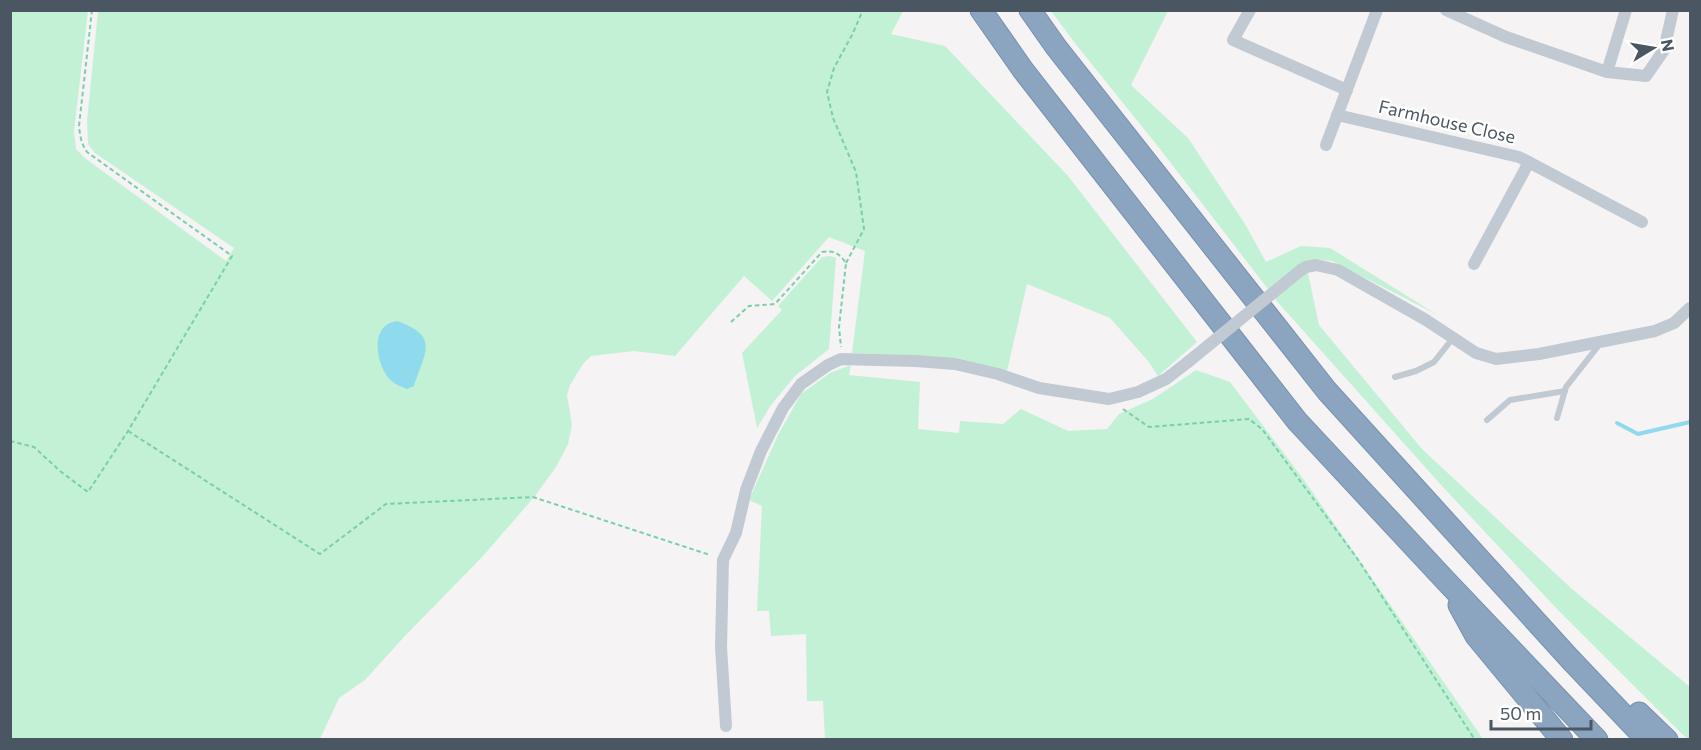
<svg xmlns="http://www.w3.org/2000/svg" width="1701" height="750" font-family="Commissioner,sans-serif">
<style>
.green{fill:#c3f1d5}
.water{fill:#90daee}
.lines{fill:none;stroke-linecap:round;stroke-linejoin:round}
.stream{stroke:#90daee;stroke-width:4}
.motorway-casing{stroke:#7690ad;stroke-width:23}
.path{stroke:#7ad0a6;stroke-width:2;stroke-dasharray:4.5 3;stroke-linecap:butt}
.service{stroke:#c1cad2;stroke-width:6}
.minor{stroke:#c1cad2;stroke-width:12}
.motorway{stroke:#8ba5c1;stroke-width:21}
.minor-bridge{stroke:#c1cad2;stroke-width:12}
.labels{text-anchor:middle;stroke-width:5;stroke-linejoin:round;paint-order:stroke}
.street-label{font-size:18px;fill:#4a5661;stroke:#fff}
</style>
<rect width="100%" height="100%" fill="#f5f3f3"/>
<g class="green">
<polygon points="10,11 88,11 74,131 76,149 86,159 226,261 234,248 95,153 88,144 87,121 98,11 903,11 891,34 945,46 1068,176 1197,342 1158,376 1148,361 1110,318 1027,284 1007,371 959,360 909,355 852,353 865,251 829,237 772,301 744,276 675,356 634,351 591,356 583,364 570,385 567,395 572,425 568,444 556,467 535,496 483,556 403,638 365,680 339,698 320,739 11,739"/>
<polygon points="1051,11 1168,11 1131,85 1188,138 1245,224 1266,262 1301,246 1330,248 1436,314 1332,261 1315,259 1300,264 1268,289 1160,149 1078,47"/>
<polygon points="830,256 836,258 829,349 795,376 771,405 757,428 742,353 782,310 778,306 822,257"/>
<polygon points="1304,273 1308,273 1319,325 1422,449 1572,589 1690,687 1690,739 1688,739 1682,734 1557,609 1442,486 1274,298"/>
<polygon points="851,365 849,375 920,382 918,429 959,433 960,421 1003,424 1021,409 1068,431 1107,429 1119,414 1153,399 1196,370 1230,382 1304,480 1483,739 825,739 823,701 807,701 806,634 771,636 769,611 757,611 762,506 749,500 778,435 801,394 830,373"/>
</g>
<path class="water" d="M397,321C440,336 425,352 414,386L407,389C399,386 392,383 387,376C378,363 371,334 388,324C391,322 394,322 397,321Z"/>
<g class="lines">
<polyline class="stream" points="1617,423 1638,434 1690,422"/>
<defs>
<g id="motorway">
<polyline points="981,10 1023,70 1297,421 1445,580 1597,740"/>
<polyline points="1030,10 1056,47 1327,391 1570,659 1647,740"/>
<polyline points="1459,605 1476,636 1562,740"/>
<polyline points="1639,713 1667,740"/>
</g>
</defs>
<use href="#motorway" class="motorway-casing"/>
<g class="path">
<polyline points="846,263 864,229 856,172 833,118 827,92 834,68 852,35 863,10"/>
<path d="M731,322L749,306L775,304L822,252C833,250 839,253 846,263L839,327L841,347"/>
<polyline points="1123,409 1149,427 1249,419 1262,429 1359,561 1475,740"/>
<polyline points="128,431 320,554 386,504 533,497 710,555"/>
<path d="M10,441L34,447L60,471L88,492L128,431L232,256L87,152C81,143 80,136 79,126L92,10"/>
</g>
<g class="service">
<polyline points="1395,377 1416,371 1434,362 1453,338"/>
<polyline points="1557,418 1566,387 1599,345"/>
<polyline points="1487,420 1510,400 1565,391"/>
</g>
<g class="minor">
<polyline points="1250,10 1233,40 1347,90"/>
<polyline points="1446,10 1506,37 1607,72 1646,76 1664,50 1673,10"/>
<polyline points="1607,72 1626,10"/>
<polyline points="1337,115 1519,157 1642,222"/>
<polyline points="1326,145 1377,10"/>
<polyline points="1474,264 1529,162"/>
<polyline points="1301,270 1306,267 1316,265 1338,270 1426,320 1476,353 1496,359 1539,354 1655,331 1674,323 1690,308"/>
<polyline points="726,726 721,647 723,560 736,533 746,490 761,451 783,408 801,384 828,365 841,359 916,361 955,364 998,374 1039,388 1109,399 1138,392 1166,379 1188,362"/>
</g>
<use href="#motorway" class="motorway"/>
<polyline class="minor-bridge" points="1188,362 1301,270"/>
</g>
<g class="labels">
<g class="street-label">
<text transform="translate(1447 122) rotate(13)" y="6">Farmhouse Close</text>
</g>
</g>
<rect width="1701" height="750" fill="none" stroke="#4a5661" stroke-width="24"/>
<g transform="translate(1653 48) rotate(79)" stroke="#ffffff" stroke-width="4.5" paint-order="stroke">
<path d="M0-4.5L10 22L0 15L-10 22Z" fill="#4a5661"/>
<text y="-9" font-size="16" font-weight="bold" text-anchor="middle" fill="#4a5661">N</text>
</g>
<path d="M1491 720v9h100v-9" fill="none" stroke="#4a5661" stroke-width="3"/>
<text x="1500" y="720" font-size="18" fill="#4a5661" stroke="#ffffff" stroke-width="4.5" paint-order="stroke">50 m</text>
</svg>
